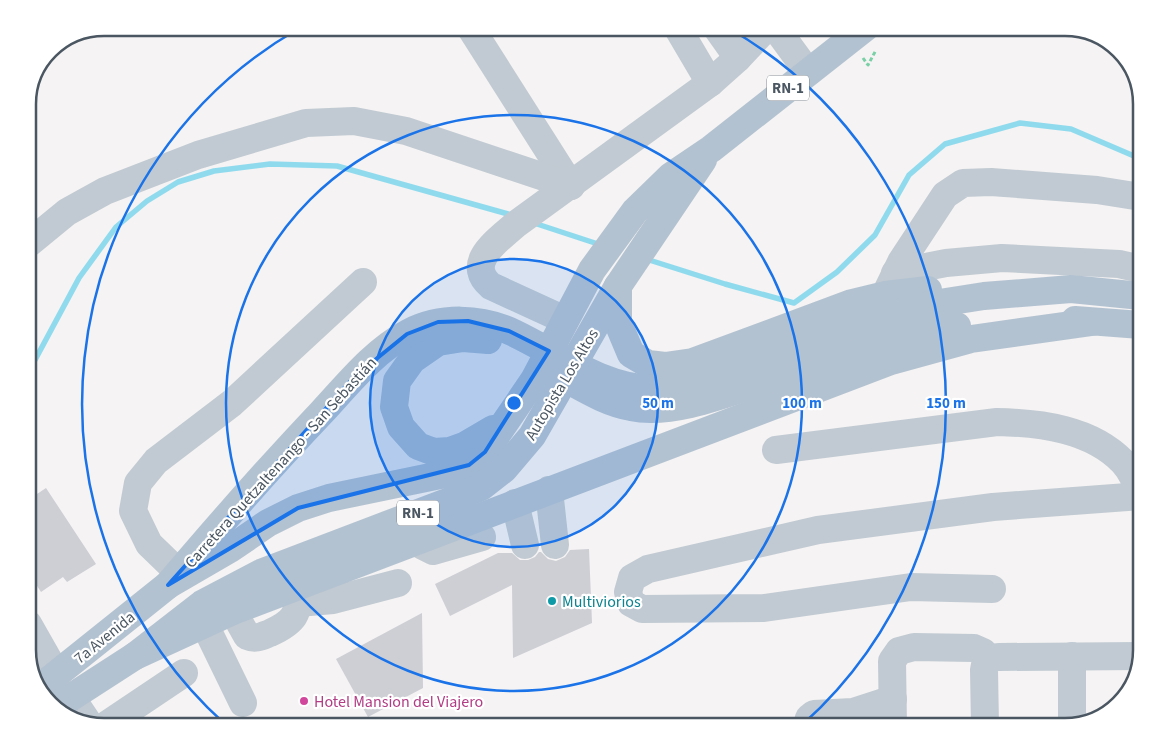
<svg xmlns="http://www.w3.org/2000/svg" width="1169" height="754" font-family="'Source Sans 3',sans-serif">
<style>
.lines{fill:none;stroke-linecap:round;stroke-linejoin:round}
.stream{stroke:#90daee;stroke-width:5.5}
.building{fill:#cdcfd5}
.path{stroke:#7ad0a6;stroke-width:3;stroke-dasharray:4 2.5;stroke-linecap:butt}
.minor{stroke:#c1cad2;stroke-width:28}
.major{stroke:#b3c2d1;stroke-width:28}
.marked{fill:#1a73e8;fill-opacity:0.2;stroke:#1a73e8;stroke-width:4;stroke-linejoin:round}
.ring{fill:none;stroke:#1a73e8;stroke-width:2.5}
.culture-dot{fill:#0f9aa8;stroke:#fff;stroke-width:2}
.hotel-dot{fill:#d1479c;stroke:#fff;stroke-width:2}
.labels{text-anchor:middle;stroke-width:4.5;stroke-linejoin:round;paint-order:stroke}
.shield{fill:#fff;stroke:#808990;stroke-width:1}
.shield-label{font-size:15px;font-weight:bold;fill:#4a5661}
.street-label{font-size:16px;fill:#4a5661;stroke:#fff}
.culture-label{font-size:16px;fill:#0d838f;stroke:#fff;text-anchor:start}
.hotel-label{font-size:16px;fill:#b23c85;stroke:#fff;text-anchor:start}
.rim{fill:none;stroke:#4a5661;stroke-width:2.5}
.centre{fill:#1a73e8;stroke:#fff;stroke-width:2.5}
.ring-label{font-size:15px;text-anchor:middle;font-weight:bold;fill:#1a73e8;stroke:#fff;stroke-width:4.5;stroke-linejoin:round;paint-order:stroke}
</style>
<rect width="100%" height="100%" fill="#f5f3f3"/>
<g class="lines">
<g class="stream">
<polyline points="537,224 601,245"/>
<polyline points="646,259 725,284 794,303 837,272 875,235 909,175 945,144 1020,123 1071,129 1141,159"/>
<polyline points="28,373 79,278 116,227 147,201 178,182 214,171 270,164 337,166 508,214"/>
</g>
</g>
<g class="building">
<polygon points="46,488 96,564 67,582 63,577 41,592 28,572 28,500"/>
<polygon points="589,549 592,623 513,658 512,585 450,616 435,584 498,553 512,553 520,560 528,560 535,557 539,552 541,552 548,559 556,561 565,557 570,550"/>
<polygon points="422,613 423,688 368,717 336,659"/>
</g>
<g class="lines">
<polyline class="path" points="863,58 868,65 876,50"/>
<g class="minor">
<polyline points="470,27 571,186"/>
<polyline points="677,27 710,83"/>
<polyline points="716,27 738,58"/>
<polyline points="775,27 808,72"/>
<polyline points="28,244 67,212 105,191 198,155 306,123 354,121 406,131 571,186"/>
<polyline points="895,273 946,263 1002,258 1119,264 1141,269"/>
<polyline points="885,295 901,262 945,195 963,183 991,182 1097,190 1141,197"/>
<path d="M565,320L491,286C464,263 497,241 515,225L710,83L738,58L767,27"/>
<path d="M776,450L997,422C1041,423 1091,429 1123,462C1132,472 1137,484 1141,496L993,507L818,530L648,569L632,578L628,592L631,603L642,609L764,608L911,587L992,589"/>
<polyline points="549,490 555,545"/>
<polyline points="515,503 525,545"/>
<polyline points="421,538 423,546 433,551 482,537"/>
<polyline points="179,573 149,544 133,511 138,483 156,461 232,403 363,282"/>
<polyline points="298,603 333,600 398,583"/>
<path d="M233,611L247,636C256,640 262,636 270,633C292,623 304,613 292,588"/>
<polyline points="28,624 57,675"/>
<polyline points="205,625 243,703"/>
<polyline points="1072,656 1072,725"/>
<polyline points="71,697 87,721"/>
<polyline points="105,726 184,673"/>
<polyline points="807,726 809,718 814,714 853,712 893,699"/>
<polyline points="893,726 892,661 899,651 914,647 974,648 983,652 987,661"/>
<path d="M985,726L984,670C985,661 990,657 999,657L1140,656"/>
</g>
<g class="major">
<polyline points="618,286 618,323 631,354 648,364 665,366 693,362 852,303 885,295 928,290"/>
<polyline points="1075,320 1141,325"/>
<polyline points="488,340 463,338 438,342 412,360 397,381 394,407 401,427 418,446 434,452 450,451 464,446 493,429"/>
<path d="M568,380C588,391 608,403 631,407C672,416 728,393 767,380C829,359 892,334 957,326"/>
<path d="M168,585C218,526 269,468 322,412C348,384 374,351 408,333C440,316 481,317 514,333C558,354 603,388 653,389C666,389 678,386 691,384L852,325L933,304L984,296L1071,289L1141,296"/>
<polyline points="135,656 233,611 891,361 971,339 1092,322"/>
<polyline points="38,689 168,585 230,549 268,523 298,508 329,498 445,474 469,465 485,452 534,380 592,270 635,211 671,176 711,149 866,27"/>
<polyline points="56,707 135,656 202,604 263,572 447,502 481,487 504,469 532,436 618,286 703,160"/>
</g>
</g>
<path class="marked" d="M468,321L509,331L549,351L485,452L469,465L298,508L168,585L354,377L407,334L438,322Z"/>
<circle cx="514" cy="403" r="144" fill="#1a73e8" fill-opacity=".12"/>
<g class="ring">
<circle cx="514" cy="403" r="144"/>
<circle cx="514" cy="403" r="288"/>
<path d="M225 724A432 432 0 0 1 298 29M730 29A432 432 0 0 1 803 724"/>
</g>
<circle class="culture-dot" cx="552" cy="601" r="5"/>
<circle class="hotel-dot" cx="304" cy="701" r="5"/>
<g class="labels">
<g class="shield">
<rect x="767" y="75.5" width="42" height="25" rx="4"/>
<rect x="397" y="500.5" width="42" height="25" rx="4"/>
</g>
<g class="shield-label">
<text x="788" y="93">RN-1</text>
<text x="418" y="518">RN-1</text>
</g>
<g class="street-label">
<text transform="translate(561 384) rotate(-59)" y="6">Autopista Los Altos</text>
<text transform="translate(280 462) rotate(-48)" y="6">Carretera Quetzaltenango - San Sebastián</text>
<text transform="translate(104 637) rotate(-39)" y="6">7a Avenida</text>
</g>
<g class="culture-label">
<text x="562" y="607">Multiviorios</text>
</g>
<g class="hotel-label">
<text x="314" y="707">Hotel Mansion del Viajero</text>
</g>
</g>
<path d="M0 0H1169V754H0ZM104 36H1065A68 68 0 0 1 1133 104V650A68 68 0 0 1 1065 718H104A68 68 0 0 1 36 650V104A68 68 0 0 1 104 36Z" fill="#fff" fill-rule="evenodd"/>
<path class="rim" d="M104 36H1065A68 68 0 0 1 1133 104V650A68 68 0 0 1 1065 718H104A68 68 0 0 1 36 650V104A68 68 0 0 1 104 36Z"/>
<circle cx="514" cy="403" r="8" class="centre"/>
<g class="ring-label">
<text x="658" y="408">50 m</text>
<text x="802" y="408">100 m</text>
<text x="946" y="408">150 m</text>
</g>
</svg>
